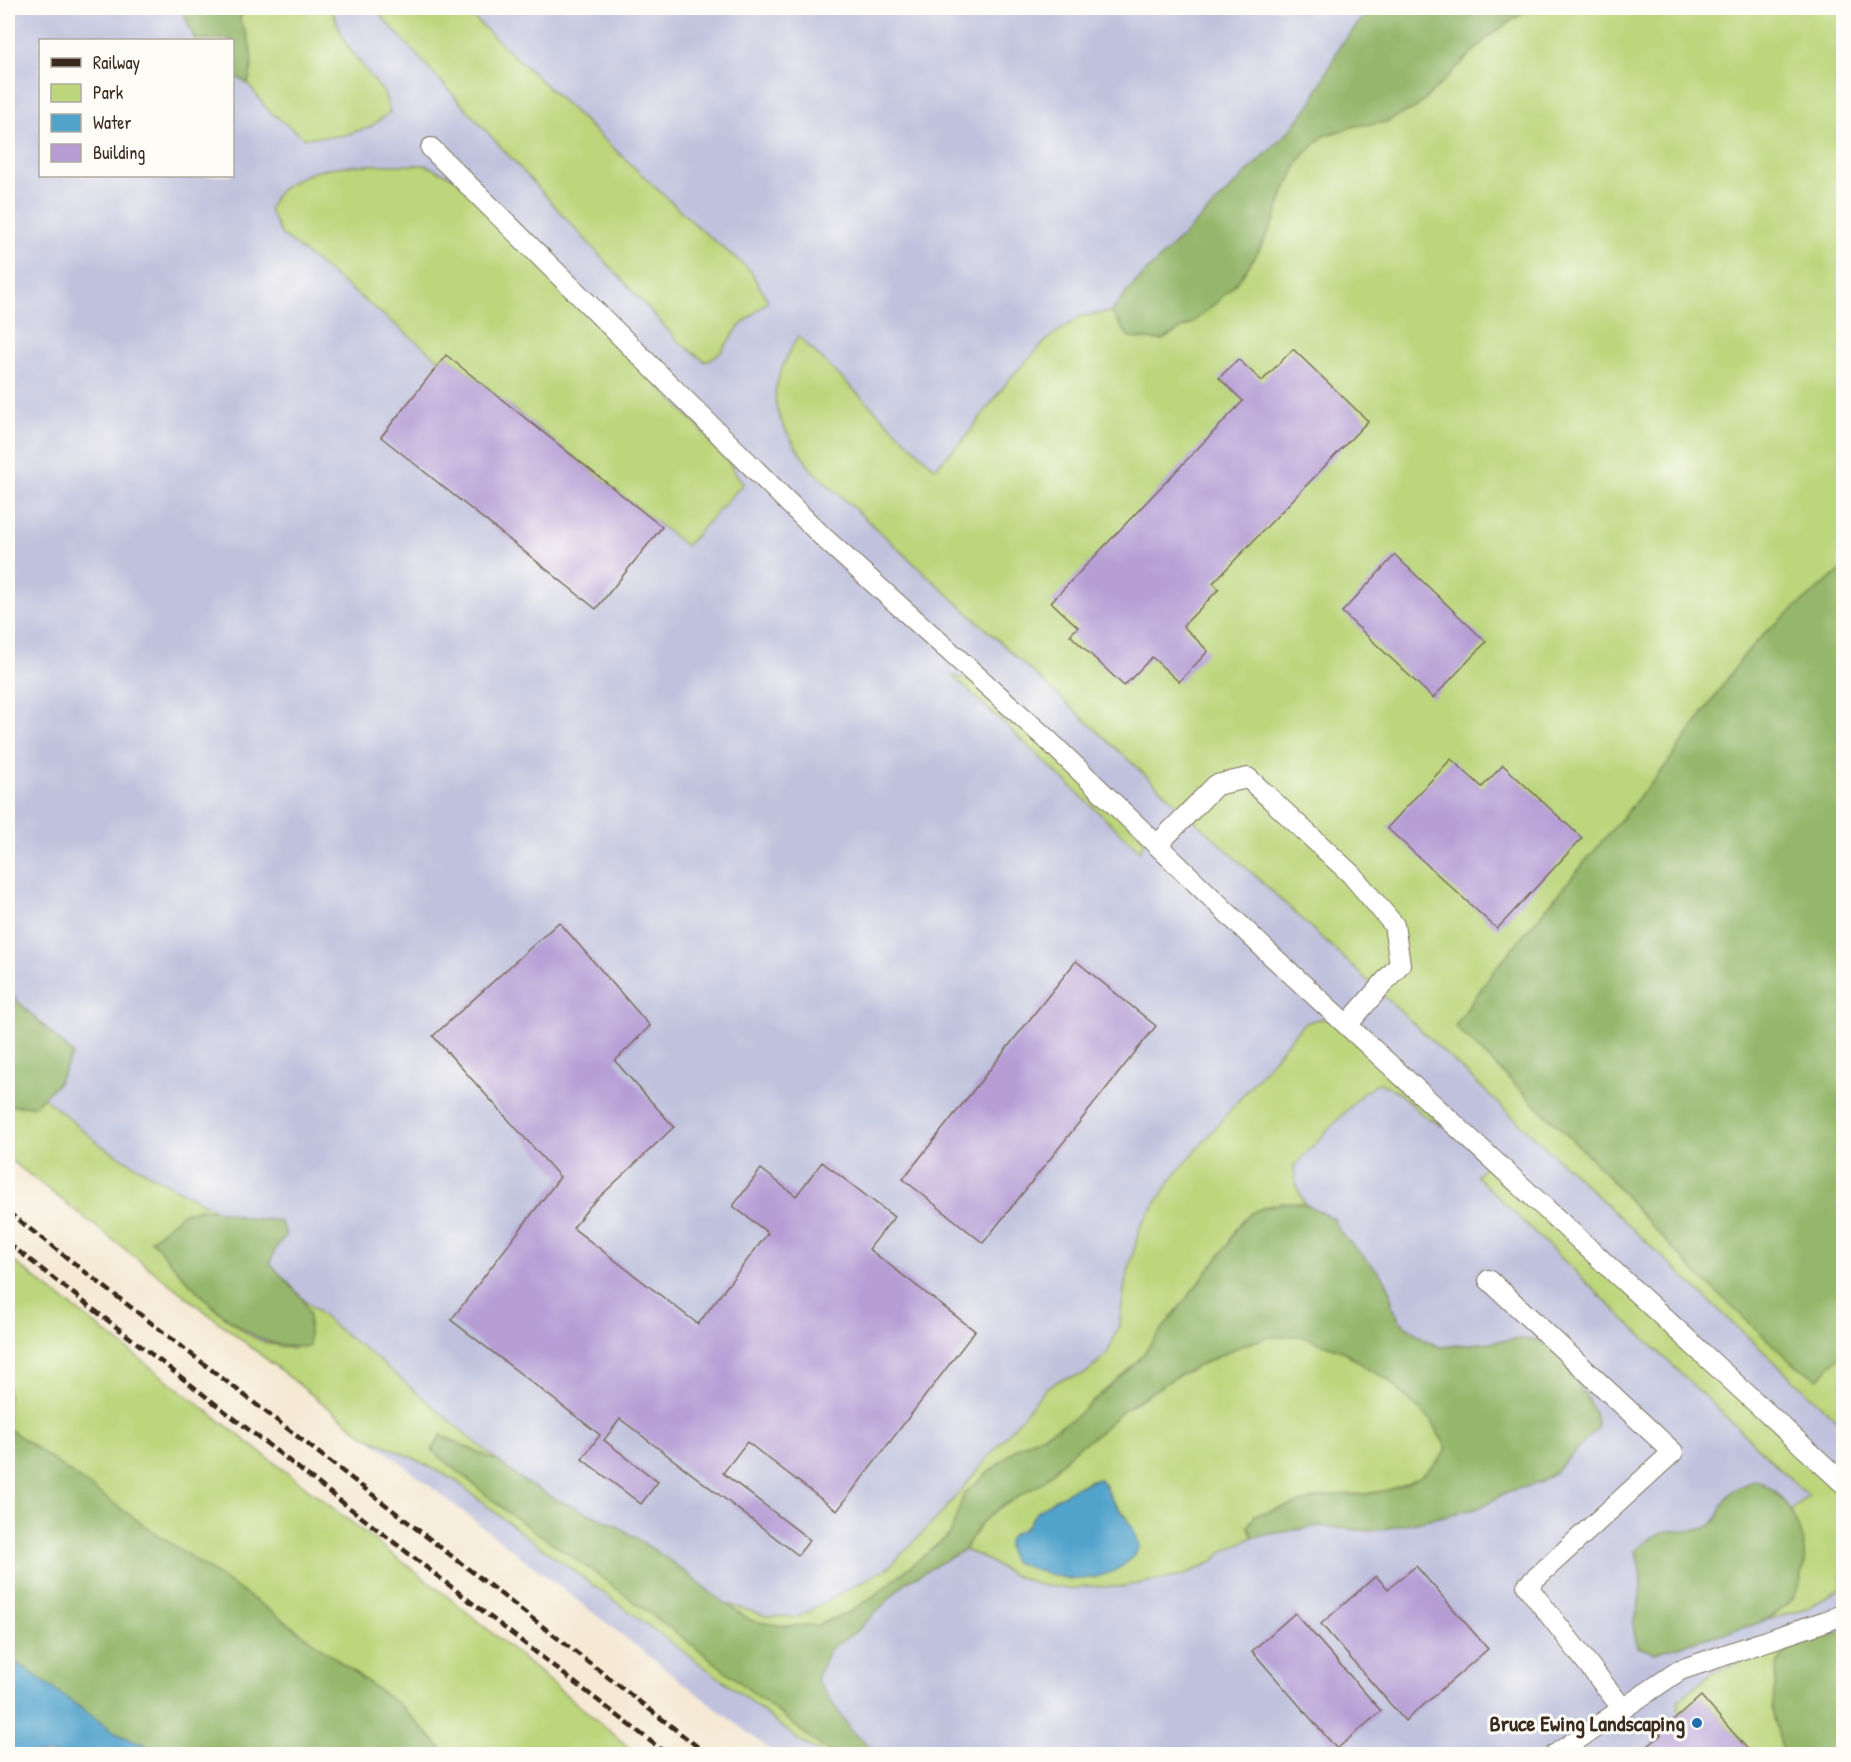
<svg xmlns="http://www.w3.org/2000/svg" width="1851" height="1762" font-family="'Patrick Hand',sans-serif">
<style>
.industrial{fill:#c0c2dd;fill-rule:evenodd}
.green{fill:#bcd67c;stroke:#7c804d;stroke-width:1.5;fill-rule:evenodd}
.forest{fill:#95b76c;stroke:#687045;stroke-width:1.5}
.water{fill:#51a3cc;stroke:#466675;stroke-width:1.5}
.building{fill:#b69ed5}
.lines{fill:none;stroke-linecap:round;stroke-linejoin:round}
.service-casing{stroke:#7c6d5e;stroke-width:22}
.service{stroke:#fff;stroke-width:20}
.rail{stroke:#3b2a1e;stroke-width:4.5;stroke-dasharray:9 4.5;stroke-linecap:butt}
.poi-dot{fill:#1f6fb2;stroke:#fdfcf7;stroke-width:2}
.labels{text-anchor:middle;stroke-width:6;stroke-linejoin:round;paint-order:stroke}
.poi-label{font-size:22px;font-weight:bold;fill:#3b2a1e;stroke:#fdfcf7;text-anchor:end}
</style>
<rect width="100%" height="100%" fill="#fdfcf7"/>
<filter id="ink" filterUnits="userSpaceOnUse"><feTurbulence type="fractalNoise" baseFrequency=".0167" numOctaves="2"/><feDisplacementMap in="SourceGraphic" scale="12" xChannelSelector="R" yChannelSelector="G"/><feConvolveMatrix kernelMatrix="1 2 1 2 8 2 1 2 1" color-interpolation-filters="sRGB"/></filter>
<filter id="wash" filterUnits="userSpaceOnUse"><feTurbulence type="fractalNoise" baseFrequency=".008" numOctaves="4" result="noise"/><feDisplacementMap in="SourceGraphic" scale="24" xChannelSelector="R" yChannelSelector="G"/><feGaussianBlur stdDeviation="1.35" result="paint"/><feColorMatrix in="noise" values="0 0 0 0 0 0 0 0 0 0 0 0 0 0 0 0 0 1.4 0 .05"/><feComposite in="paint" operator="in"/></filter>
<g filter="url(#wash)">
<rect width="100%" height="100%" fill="#f5e9d4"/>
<path class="industrial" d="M8,8H1843V1754H775L8,1158ZM40,40H232V176H40Z"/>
<g class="green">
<polygon points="242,8 329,8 334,15 346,44 384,93 390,112 370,127 341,136 304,138 268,110 248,84 252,67 240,22"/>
<polygon points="374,8 463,8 699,228 750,270 768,301 738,328 721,352 706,362 678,341"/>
<path d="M1530,8H1843V569L1768,630L1745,654L1668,763L1495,969L1455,1026L1601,1168L1645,1219L1840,1356L1843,1346V1426L1275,894L810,468C771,409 762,401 798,336L935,468L965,438L1011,377L1050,337L1081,316L1111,312L1130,338L1162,340L1192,323L1239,280L1258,252L1274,221L1285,189L1300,159L1323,136L1355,126L1386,122L1417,107L1488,37Z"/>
<path d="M425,165L457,179L699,427L729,463L743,484L686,546L446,355L441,361L281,234L269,209C272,204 274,197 278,193C315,157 378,166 425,165Z"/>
<polygon points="953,676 992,684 1145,839 1140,851"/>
<path d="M1318,1019H1343L1443,1127C1436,1123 1429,1119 1422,1114C1408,1102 1397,1088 1378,1083L1362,1094L1294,1166L1295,1183L1305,1204C1267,1199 1244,1211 1228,1245L1136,1363L1074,1418L1046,1434L1017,1448L964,1494L951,1534L874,1596L848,1613L817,1625L784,1626L752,1621L724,1603L767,1616L798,1617L889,1567L941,1514L1046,1388L1062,1379L1085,1374L1107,1354L1119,1326L1125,1284L1140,1227L1171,1180L1303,1024Z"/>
<path d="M43,1097L102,1146L160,1180L216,1210L199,1209L151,1240C178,1271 224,1325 261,1341C271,1345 283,1346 293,1349L309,1314L303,1299L333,1325L376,1358L499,1462L441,1435L432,1450L510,1514L590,1569L694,1646L831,1754H823L801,1742L740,1693L507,1522L456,1481L415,1459L365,1436L8,1158V1106H33Z"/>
<polygon points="1496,1158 1843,1494 1843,1587 1804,1610 1764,1621 1778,1612 1802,1540 1791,1510 1808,1496 1476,1176 1489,1162"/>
<polygon points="8,1257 461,1607 637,1754 447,1754 403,1708 278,1616 151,1530 8,1428"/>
<path d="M1301,1336L1345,1352L1371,1371L1385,1377L1431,1421L1447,1448C1432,1477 1397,1491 1365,1494C1353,1495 1340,1494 1328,1496C1303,1501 1279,1509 1255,1515L1248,1526L1253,1537L1224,1551L1212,1562L1182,1576L1119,1587L1086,1586L1071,1589L1039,1585L1009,1573L980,1556L964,1550L981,1523L999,1508L1042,1483L1073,1451L1099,1433L1123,1410L1179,1375L1238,1347L1268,1337ZM1091,1480L1106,1485L1111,1499L1127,1517L1102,1575L1069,1579L1061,1577L1012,1536L1026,1527L1036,1514L1076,1487Z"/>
<polygon points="1802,1641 1788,1649 1772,1711 1784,1754 1752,1754 1701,1697 1681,1713 1677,1709 1679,1699 1711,1673"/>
</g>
<g class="forest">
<path d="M181,8H242L240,22C253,43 254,61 248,84L233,75L232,40H195Z"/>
<polygon points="1371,8 1530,8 1488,37 1417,107 1386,122 1355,126 1323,136 1300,159 1285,189 1274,221 1258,252 1239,280 1216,303 1192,323 1162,340 1130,338 1111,312 1131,287 1292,128 1311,103 1340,46"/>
<polygon points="1843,569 1844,1346 1840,1356 1818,1379 1790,1361 1692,1269 1645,1219 1601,1168 1455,1026 1495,969 1668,763 1745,654 1768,630"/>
<polygon points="8,992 73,1054 57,1084 34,1106 8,1106"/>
<path d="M1290,1202L1305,1204L1333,1218L1340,1232L1384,1278L1391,1292L1392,1307L1400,1321L1425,1340L1440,1347L1520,1339L1536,1340L1551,1346L1562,1357L1587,1398L1595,1413L1598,1428L1553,1474L1539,1483L1507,1492L1479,1508L1384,1529L1368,1531L1319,1526L1253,1537L1248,1526L1255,1515C1279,1509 1303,1501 1328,1496C1340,1494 1353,1495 1365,1494C1397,1491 1432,1477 1447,1448L1431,1421L1385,1377L1371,1371L1345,1352L1301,1336L1268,1337L1238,1347L1179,1375L1123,1410L1099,1433L1073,1451L1042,1483L999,1508L981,1523L964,1550L906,1582L857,1631L830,1649L816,1679L853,1733L879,1754H831L694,1646L590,1569L510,1514L432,1450L441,1435L499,1462L525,1482L555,1499L616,1525L671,1561L724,1603L752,1621L784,1626L817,1625L848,1613L874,1596L950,1534L964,1494L1017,1448L1046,1434L1074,1418L1136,1363L1228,1245C1244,1210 1254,1209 1290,1202Z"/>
<path d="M199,1209L216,1210L247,1218L280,1221L286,1235L276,1248L270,1263L303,1299L309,1314V1346C247,1356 188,1282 151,1240L183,1213Z"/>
<polygon points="8,1428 151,1530 278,1616 403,1708 447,1754 163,1754 156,1749 117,1734 26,1669 8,1658"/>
<path d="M1755,1480C1781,1490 1791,1508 1800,1533C1812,1568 1798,1606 1763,1621C1750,1627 1734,1630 1720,1634C1698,1640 1676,1647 1654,1653L1638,1647C1626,1616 1642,1611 1641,1583C1641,1572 1638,1561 1636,1550C1644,1543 1653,1535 1663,1532C1678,1528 1696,1534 1710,1526C1720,1519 1721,1507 1727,1498C1733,1489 1746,1484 1755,1480Z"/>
<polygon points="1843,1630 1843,1754 1784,1754 1772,1711 1778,1663 1788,1649 1802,1641 1833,1635"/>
</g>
<g class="water">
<path d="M1100,1479C1106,1485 1107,1493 1112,1500C1123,1516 1136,1525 1139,1547C1127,1572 1092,1582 1067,1578C1049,1576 1030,1567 1013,1562C1009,1555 1005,1542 1011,1536C1014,1532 1020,1531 1024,1529C1029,1525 1031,1519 1035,1514C1046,1503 1084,1481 1100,1479Z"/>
<polygon points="8,1658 26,1669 117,1734 156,1749 163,1754 8,1754"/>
</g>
<g id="blocks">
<g class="building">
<polygon points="1293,349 1368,421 1213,583 1219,589 1183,626 1208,651 1179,682 1152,657 1124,686 1070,635 1078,627 1051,602 1243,401 1219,378 1238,359 1262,381"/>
<polygon points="446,355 662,527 596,609 381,437"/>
<polygon points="1395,555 1486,642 1433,698 1342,612"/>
<polygon points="1451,759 1482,787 1503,765 1582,838 1497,929 1387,828"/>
<polygon points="559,922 650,1026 615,1061 674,1127 589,1207 573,1228 698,1324 768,1233 733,1206 761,1169 796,1196 822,1162 894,1217 869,1249 975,1331 837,1511 747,1442 723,1473 810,1540 798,1555 620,1419 604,1440 658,1482 641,1504 582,1459 600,1435 451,1320 560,1177 433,1036"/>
<polygon points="1076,961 1156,1026 983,1243 903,1179"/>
<polygon points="1416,1566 1488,1649 1405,1721 1321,1624 1376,1576 1388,1589"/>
<polygon points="1295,1613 1381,1711 1337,1749 1252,1651"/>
<polygon points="1701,1696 1752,1754 1639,1754 1661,1735 1659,1733"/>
</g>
</g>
</g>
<g filter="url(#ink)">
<use href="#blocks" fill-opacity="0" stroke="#7c6d5e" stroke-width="1.5"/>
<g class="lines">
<defs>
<g id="service">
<polyline points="431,148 824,538 1049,741 1272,956 1844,1484"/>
<polyline points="1157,845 1216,785 1248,778 1351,874 1394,925 1400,964 1347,1025"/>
<polyline points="1489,1280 1673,1452 1527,1586 1623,1709"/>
<polyline points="1556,1754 1680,1670 1835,1618 1844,1613"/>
</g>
</defs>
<use href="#service" class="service-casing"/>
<use href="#service" class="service"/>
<g class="rail">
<polyline points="8,1212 707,1754"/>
<polyline points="8,1243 667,1754"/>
</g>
</g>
</g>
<circle class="poi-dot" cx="1697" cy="1723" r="6"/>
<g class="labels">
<g class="poi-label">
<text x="1685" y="1731">Bruce Ewing Landscaping</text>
</g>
</g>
<rect width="1851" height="1762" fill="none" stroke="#fdfcf7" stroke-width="30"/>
<rect x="39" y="39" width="195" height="138" fill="#fdfcf7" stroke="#afa8a0" stroke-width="1.5"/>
<rect x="51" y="58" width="30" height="9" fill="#3b2a1e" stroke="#afa8a0" stroke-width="1.5"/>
<text x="93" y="69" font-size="18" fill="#3b2a1e">Railway</text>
<rect x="51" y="84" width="30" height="18" fill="#bcd67c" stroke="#afa8a0" stroke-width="1.5"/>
<text x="93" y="99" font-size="18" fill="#3b2a1e">Park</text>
<rect x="51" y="114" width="30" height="18" fill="#51a3cc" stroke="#afa8a0" stroke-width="1.5"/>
<text x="93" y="129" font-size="18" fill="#3b2a1e">Water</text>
<rect x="51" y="144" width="30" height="18" fill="#b69ed5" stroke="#afa8a0" stroke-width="1.5"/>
<text x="93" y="159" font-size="18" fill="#3b2a1e">Building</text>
</svg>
